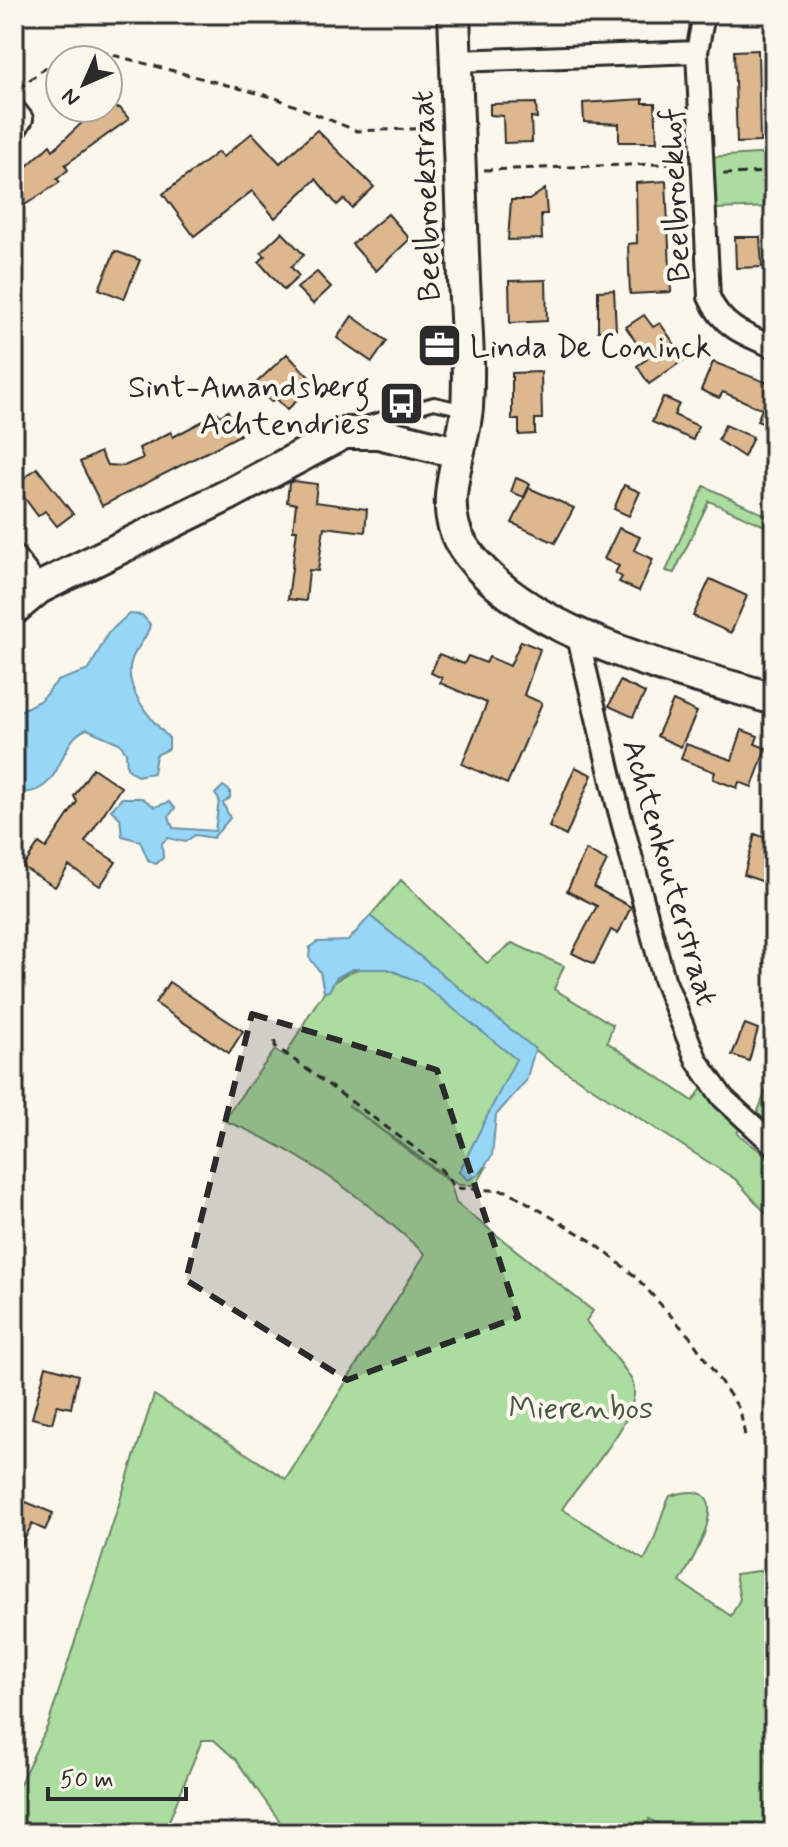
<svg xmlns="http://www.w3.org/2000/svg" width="788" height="1847" font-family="Mynerve,sans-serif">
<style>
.green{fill:#aadd9f;stroke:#6a8465;stroke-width:2}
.water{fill:#96d6f7;stroke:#6b92a5;stroke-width:2}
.building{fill:#ddb88f;stroke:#2b2b2b;stroke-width:2}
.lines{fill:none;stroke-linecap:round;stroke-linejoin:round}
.lane-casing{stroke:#2b2b2b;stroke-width:16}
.street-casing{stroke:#2b2b2b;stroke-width:26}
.secondary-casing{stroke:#2b2b2b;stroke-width:36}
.path{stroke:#2b2b2b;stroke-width:3;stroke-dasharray:8 6;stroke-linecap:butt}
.lane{stroke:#fbf7ec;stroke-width:10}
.street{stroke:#fbf7ec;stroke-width:20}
.secondary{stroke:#fbf7ec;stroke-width:30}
.marked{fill:#2b2b2b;fill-opacity:0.2;stroke:#2b2b2b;stroke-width:6;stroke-dasharray:16 10;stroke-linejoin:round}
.labels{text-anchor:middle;stroke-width:8;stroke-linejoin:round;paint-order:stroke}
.street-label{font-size:32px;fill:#2b2b2b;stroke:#fbf7ec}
.poi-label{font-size:32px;fill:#2b2b2b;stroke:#fbf7ec;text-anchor:start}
.park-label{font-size:32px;fill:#4b5848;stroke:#fbf7ec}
</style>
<rect width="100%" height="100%" fill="#fbf7ec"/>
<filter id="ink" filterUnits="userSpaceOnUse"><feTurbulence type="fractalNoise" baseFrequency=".0125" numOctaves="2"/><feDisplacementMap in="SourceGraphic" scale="16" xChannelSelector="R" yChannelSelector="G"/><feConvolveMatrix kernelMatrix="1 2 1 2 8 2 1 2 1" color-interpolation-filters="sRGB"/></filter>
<g filter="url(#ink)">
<g class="green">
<polygon points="774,153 774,207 714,209 711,157"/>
<polygon points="704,486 774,519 774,530 709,501 674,573 666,571"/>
<polygon points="401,880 487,963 512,943 564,966 554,989 613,1025 607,1042 693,1101 705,1084 744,1123 737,1133 774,1162 774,1222 735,1179 548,1060 370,916"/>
<path d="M366,968L388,969L420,982L517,1059L459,1172L478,1175L487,1166L476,1185H458L348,1105L450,1182L456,1203L593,1311L586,1321C600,1340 621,1360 632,1381C647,1413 579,1482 562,1509L644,1560C658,1539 658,1518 670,1496C742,1473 696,1555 680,1582L731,1616L740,1599L735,1574L774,1569V1833H677L649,1819L647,1833H288L236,1760L214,1740H202L164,1833H14V1796L48,1725L154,1395L286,1479L425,1254C368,1201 297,1148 223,1120L275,1050L285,1056C306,1023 325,971 366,968Z"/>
<polygon points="774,1071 774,1135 756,1116"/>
</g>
<g class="water">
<path d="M129,614L142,615L150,624C148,638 137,646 132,659C121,687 151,720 169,738V749L156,755L153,773L137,776L127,768L126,752L119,743L87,729C61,738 64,776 39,789C32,793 22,793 14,795V714L41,700L57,681L89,670L108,633Z"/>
<polygon points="223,786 230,791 230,798 223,803 230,818 213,838 195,835 185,842 168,838 162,843 163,858 156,864 148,860 140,841 122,836 120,818 111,810 122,798 142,798 155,807 169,802 175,808 169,816 173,828 215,831 219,800 215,794"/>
<polygon points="370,916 535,1049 526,1081 496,1115 492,1156 478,1175 468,1180 459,1172 516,1059 420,982 388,969 352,969 336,978 329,991 324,992 320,972 309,957 310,947 317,942 348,941"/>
</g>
<g class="building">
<polygon points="758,50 760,142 737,143 734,51"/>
<polygon points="643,99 643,103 655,103 657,142 619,142 619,124 584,122 583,103"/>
<polygon points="536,103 537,118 531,117 532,142 504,143 503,116 490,115 490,104"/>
<polygon points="74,108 120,108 129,119 65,165 68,170 57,179 60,182 14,212 14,178 50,145 53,150 85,120"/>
<polygon points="317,130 374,187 352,208 344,199 337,205 316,179 275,218 252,191 194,236 163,194 218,152 223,157 252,133 280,163"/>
<polygon points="666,181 671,292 630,294 628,244 637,243 636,183"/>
<polygon points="545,189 547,214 541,214 542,239 508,240 511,200 529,200"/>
<polygon points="388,214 410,239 376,271 352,244"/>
<polygon points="282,232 304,255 291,267 299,276 284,290 259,262 265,256 261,252"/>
<polygon points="735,237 760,237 762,267 736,268"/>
<polygon points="115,251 140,260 124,299 99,289"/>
<polygon points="317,272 331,287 313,304 297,288"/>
<polygon points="546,280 547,321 510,323 509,281"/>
<polygon points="614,290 616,330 598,331 598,291"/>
<polygon points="644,315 653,327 660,323 685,359 649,384 637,366 647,359 626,327"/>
<polygon points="352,316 387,341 372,362 337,338"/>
<polygon points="287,354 315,383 287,410 276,398 271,402 254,385"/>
<polygon points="713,362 773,385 774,382 774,428 757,421 762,409 723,392 719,398 701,390"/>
<polygon points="541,372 542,419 535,419 535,434 519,435 519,420 512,420 512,373"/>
<polygon points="663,397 679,404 674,415 698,426 693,440 652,422"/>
<polygon points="228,411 240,435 102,506 80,462 100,452 107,465 124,466 143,458 139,448 171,432 173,437 218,413 220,416"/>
<polygon points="725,425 753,437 744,457 718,440"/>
<polygon points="37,468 73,514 57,526 45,511 38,516 15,485"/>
<polygon points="516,478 530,484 524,497 511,492"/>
<polygon points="293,481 317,484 315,502 367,509 365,532 324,527 318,571 309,570 306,601 288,599 297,530 293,530 296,504 287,502 289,483"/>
<polygon points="624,485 640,492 629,516 614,509"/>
<polygon points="529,488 574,508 555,543 512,523"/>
<polygon points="619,528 640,537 634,550 653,559 639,591 619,582 622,577 615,573 619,566 604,559"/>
<polygon points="710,579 747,596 731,633 693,616"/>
<polygon points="521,641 540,649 524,695 542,703 507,784 462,764 487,703 440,683 442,678 431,673 439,654 464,664 468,656 486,663 489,657 510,666"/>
<polygon points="620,681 645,693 633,717 609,706"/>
<polygon points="673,701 697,712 681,747 657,736"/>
<polygon points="742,730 758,736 755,744 766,748 752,787 739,782 737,788 713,779 715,772 681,759 686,744 732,760"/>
<polygon points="575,767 592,775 566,836 549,827"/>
<polygon points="93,768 121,787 85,842 116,862 100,886 69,866 55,887 23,867 39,843 46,848 77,802 74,796"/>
<polygon points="755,834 774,841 774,876 770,875 767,883 744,875"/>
<polygon points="586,850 607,861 594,887 631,907 618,934 611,930 594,964 572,953 597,906 567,891"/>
<polygon points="169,982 243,1031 229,1053 155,1003"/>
<polygon points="745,1024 758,1029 749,1061 732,1055"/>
<polygon points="46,1366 78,1375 71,1408 57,1405 52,1423 32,1418"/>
<polygon points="16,1498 53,1513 45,1530 32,1524 14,1560"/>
</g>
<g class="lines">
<defs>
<polyline id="lane" points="365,423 434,403 465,410"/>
<g id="street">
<path d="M697,52L709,297C722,327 745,335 774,347"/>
<polyline points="456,61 697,52 704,14"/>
<polyline points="14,109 22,119 14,132"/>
<polyline points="14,556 39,588"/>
<polyline points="577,633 617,803 664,979 697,1061 723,1098 774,1145"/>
</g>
<g id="secondary">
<path d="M454,14C457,103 461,191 464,280C466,322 470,365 467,407C464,452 434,505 464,548C524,636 677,670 774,699"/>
<polyline points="14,609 39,588 230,494 344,433 378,433 457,452"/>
</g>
</defs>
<use href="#lane" class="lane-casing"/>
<use href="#street" class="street-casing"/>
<use href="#secondary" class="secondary-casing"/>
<g class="path">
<polyline points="18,89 75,45 276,98 357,131 434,128"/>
<polyline points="484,170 685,163"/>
<polyline points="723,174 774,172"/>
<polyline points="275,1041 275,1046 437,1164 455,1188 508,1191 593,1242 636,1277 690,1337 740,1410 746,1441"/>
</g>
<use href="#lane" class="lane"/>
<use href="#street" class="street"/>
<use href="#secondary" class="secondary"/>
</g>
</g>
<path class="marked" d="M252,1014L437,1070L518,1317L347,1380L186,1280Z"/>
<defs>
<symbol id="office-square" viewBox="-11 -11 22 22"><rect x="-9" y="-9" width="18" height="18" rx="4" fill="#2b2b2b" stroke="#fbf7ec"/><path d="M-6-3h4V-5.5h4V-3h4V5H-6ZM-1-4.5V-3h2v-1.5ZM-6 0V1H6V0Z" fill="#fff"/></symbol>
<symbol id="bus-square" viewBox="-11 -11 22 22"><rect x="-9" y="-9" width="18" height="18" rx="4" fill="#2b2b2b" stroke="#fbf7ec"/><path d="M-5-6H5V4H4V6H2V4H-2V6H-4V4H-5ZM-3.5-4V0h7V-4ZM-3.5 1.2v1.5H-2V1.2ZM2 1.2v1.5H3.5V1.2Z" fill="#fff"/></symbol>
</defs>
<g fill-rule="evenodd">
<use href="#office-square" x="414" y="320" width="51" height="51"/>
<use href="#bus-square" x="376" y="378" width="51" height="51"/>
</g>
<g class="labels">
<g class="street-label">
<text transform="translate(674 195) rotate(-93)" y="11">Beelbroekhof</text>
<text transform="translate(425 196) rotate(-92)" y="11">Beelbroekstraat</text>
<text transform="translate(671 872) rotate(74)" y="11">Achtenkouterstraat</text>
</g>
<g class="poi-label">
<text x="470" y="357">Linda De Coninck</text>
<text x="370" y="397" text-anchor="end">Sint-Amandsberg<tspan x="370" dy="37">Achtendries</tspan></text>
</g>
<g class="park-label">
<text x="581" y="1418">Mierenbos</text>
</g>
</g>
<rect width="788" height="1847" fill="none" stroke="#fbf7ec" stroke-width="48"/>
<rect x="24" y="24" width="740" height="1799" fill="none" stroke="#2b2b2b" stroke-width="3" filter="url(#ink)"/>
<g transform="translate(84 84) rotate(225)"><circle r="38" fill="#fbf7ec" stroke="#a8a59f" stroke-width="2"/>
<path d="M0-6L14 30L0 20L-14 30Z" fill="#2b2b2b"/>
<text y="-12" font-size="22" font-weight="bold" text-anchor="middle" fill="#2b2b2b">N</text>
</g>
<path d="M48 1787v12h138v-12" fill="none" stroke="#2b2b2b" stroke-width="4"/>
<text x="60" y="1787" font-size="24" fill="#2b2b2b" stroke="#fbf7ec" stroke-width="6" paint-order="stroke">50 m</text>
</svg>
